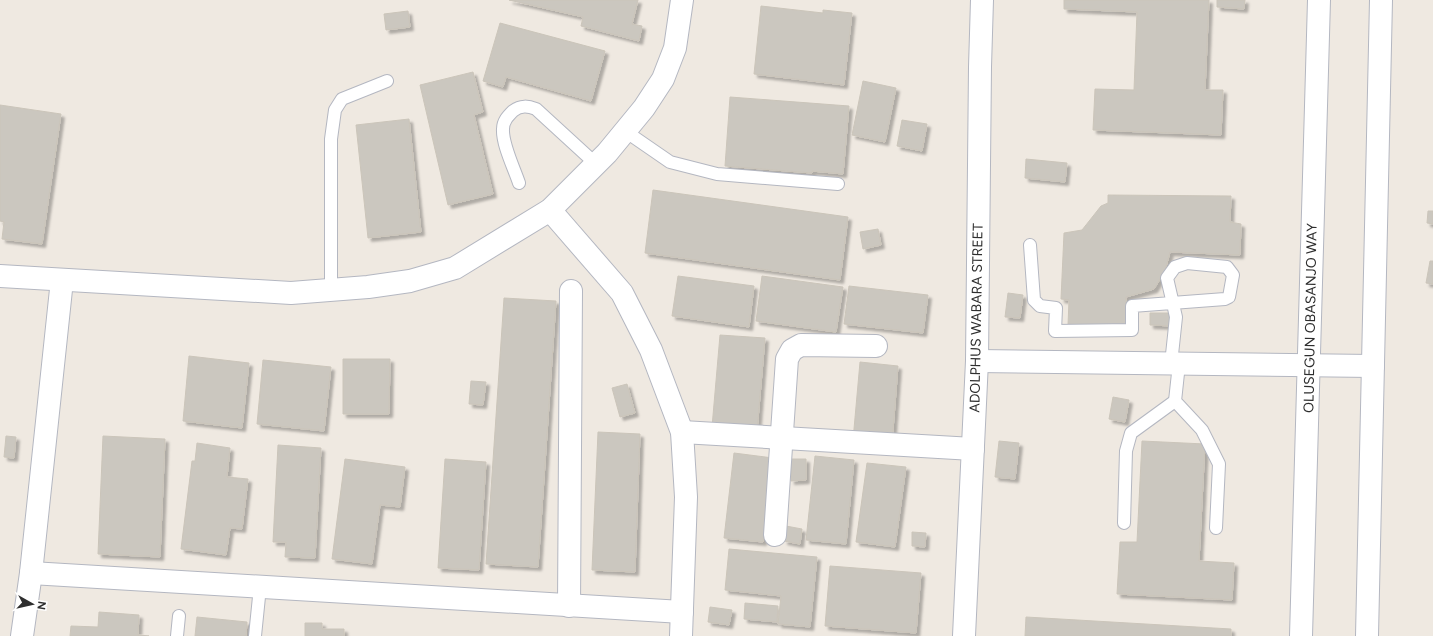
<svg xmlns="http://www.w3.org/2000/svg" width="1433" height="636" font-family="Figtree,sans-serif">
<style>
.building{fill:#cbc7bf;stroke:#cbc5ba;filter:url(#shadow)}
.lines{fill:none;stroke-linecap:round;stroke-linejoin:round}
.lane-casing{stroke:#b4b7c1;stroke-width:14}
.street-casing{stroke:#b4b7c1;stroke-width:24}
.secondary-casing{stroke:#b4b7c1;stroke-width:24}
.lane{stroke:#fff;stroke-width:12}
.street{stroke:#fff;stroke-width:22}
.secondary{stroke:#fff;stroke-width:22}
.labels{text-anchor:middle;stroke-width:3;stroke-linejoin:round;paint-order:stroke}
.street-label{font-size:14px;fill:#2e2e2e;stroke:#fff}
</style>
<defs>
<filter id="shadow"><feDropShadow dx="3.5" dy="3.5" stdDeviation="1" flood-color="#0004"/></filter>
</defs>
<rect width="100%" height="100%" fill="#efe9e1"/>
<g class="building">
<polygon points="509,0 638,0 632,24 642,26 639,41 581,26 583,17"/>
<polygon points="1064,0 1209,0 1205,90 1223,90 1221,135 1093,130 1095,89 1134,90 1137,12 1064,9"/>
<polygon points="1217,0 1245,0 1244,9 1217,7"/>
<polygon points="761,6 823,13 823,10 852,13 844,85 754,74"/>
<polygon points="408,11 410,27 386,30 384,14"/>
<polygon points="500,23 605,51 591,101 506,77 503,87 483,81"/>
<polygon points="473,72 483,112 474,115 493,194 448,205 420,85"/>
<polygon points="863,81 896,88 885,142 852,135"/>
<polygon points="730,97 849,106 843,174 812,171 812,173 725,166"/>
<polygon points="0,105 61,114 42,244 2,239 4,222 0,221"/>
<polygon points="409,119 421,232 368,238 356,125"/>
<polygon points="902,120 927,124 922,151 897,146"/>
<polygon points="1026,159 1067,163 1065,182 1025,178"/>
<polygon points="653,190 848,217 840,280 645,253"/>
<polygon points="1108,195 1231,196 1230,222 1241,224 1240,255 1170,252 1165,271 1154,289 1126,297 1127,325 1068,325 1069,300 1061,299 1064,233 1082,230 1101,206 1108,203"/>
<polygon points="1428,211 1433,211 1433,224 1427,223"/>
<polygon points="878,229 881,245 863,249 860,232"/>
<polygon points="1430,261 1433,261 1433,284 1426,283"/>
<polygon points="678,276 754,286 749,327 672,316"/>
<polygon points="762,276 843,287 836,332 756,321"/>
<polygon points="849,286 928,295 923,333 844,324"/>
<polygon points="1008,293 1023,295 1020,318 1005,317"/>
<polygon points="504,298 556,301 538,567 486,564"/>
<polygon points="1150,313 1173,313 1173,326 1150,325"/>
<polygon points="720,335 765,338 757,431 712,427"/>
<polygon points="189,356 249,363 242,428 183,421"/>
<polygon points="343,359 390,359 389,414 343,414"/>
<polygon points="263,360 331,367 324,431 257,424"/>
<polygon points="860,362 898,366 892,443 853,440"/>
<polygon points="471,381 486,382 483,405 469,404"/>
<polygon points="627,384 635,413 620,417 612,388"/>
<polygon points="1113,397 1129,400 1125,422 1109,419"/>
<polygon points="598,432 640,434 635,572 592,570"/>
<polygon points="6,436 16,437 14,458 4,457"/>
<polygon points="103,436 165,439 160,557 98,554"/>
<polygon points="999,441 1019,443 1015,479 995,477"/>
<polygon points="1142,441 1205,444 1199,561 1234,563 1232,600 1117,594 1120,542 1137,542"/>
<polygon points="197,443 230,448 227,477 248,479 242,529 230,528 226,555 181,549 192,461 195,461"/>
<polygon points="278,445 321,448 315,558 285,557 286,542 273,542"/>
<polygon points="734,453 773,458 763,542 724,538"/>
<polygon points="815,456 854,460 846,544 806,540"/>
<polygon points="345,459 405,467 400,507 380,505 372,564 332,559"/>
<polygon points="445,459 486,462 479,570 438,568"/>
<polygon points="791,459 806,459 806,480 791,481"/>
<polygon points="867,463 906,467 895,547 856,542"/>
<polygon points="786,526 802,529 800,544 784,541"/>
<polygon points="912,532 926,533 925,547 912,546"/>
<polygon points="729,549 817,557 810,627 778,624 781,596 725,590"/>
<polygon points="830,566 921,573 916,633 825,626"/>
<polygon points="745,603 778,606 777,622 744,619"/>
<polygon points="710,607 732,610 729,625 708,622"/>
<polygon points="99,612 139,615 138,635 149,636 70,636 71,626 98,627"/>
<polygon points="197,617 247,622 246,636 195,636"/>
<polygon points="1026,617 1231,629 1231,636 1025,636"/>
<polygon points="305,623 322,623 322,629 344,629 344,636 305,636"/>
</g>
<g class="lines">
<defs>
<g id="lane">
<polyline points="625,131 670,162 717,174 838,184"/>
<path d="M519,183C514,168 502,144 503,129C503,121 508,116 513,111C521,105 528,106 536,109L596,164"/>
<polyline points="1030,245 1034,300 1040,306 1056,308 1055,331 1132,330 1132,306 1225,299 1229,297 1233,275 1227,267 1187,263 1175,267 1167,278 1176,317 1171,364"/>
<polyline points="331,290 331,139 335,110 342,99 387,81"/>
<polyline points="1179,364 1175,401 1202,430 1219,464 1216,528"/>
<polyline points="1124,523 1126,451 1131,433 1175,401"/>
<polyline points="177,636 179,616"/>
<polyline points="255,636 260,587"/>
</g>
<g id="street">
<polyline points="550,210 622,293 651,350 682,432 686,497 681,636"/>
<polyline points="0,276 291,293 368,287 410,281 455,268 550,210 607,153 644,108 663,79 675,48 682,0"/>
<polyline points="977,361 1373,366"/>
<polyline points="682,432 973,449"/>
<polyline points="775,535 787,359 792,350 801,345 876,346"/>
<polyline points="31,573 682,612"/>
<polyline points="569,606 571,291"/>
<polyline points="22,636 31,573 62,280"/>
<polyline points="964,636 977,361 980,67 982,0"/>
</g>
<g id="secondary">
<polyline points="1301,636 1319,0"/>
<polyline points="1367,636 1381,0"/>
</g>
</defs>
<use href="#lane" class="lane-casing"/>
<use href="#street" class="street-casing"/>
<use href="#secondary" class="secondary-casing"/>
<use href="#lane" class="lane"/>
<use href="#street" class="street"/>
<use href="#secondary" class="secondary"/>
</g>
<g class="labels">
<g class="street-label">
<text transform="translate(976 318) rotate(-89)" y="5">ADOLPHUS WABARA STREET</text>
<text transform="translate(1310 318) rotate(-89)" y="5">OLUSEGUN OBASANJO WAY</text>
</g>
</g>
<g transform="translate(32 604) rotate(98)" stroke="#ffffff" stroke-width="3" paint-order="stroke">
<path d="M0-3L7 15L0 10L-7 15Z" fill="#2e2e2e"/>
<text y="-6" font-size="11" font-weight="bold" text-anchor="middle" fill="#2e2e2e">N</text>
</g>
</svg>
